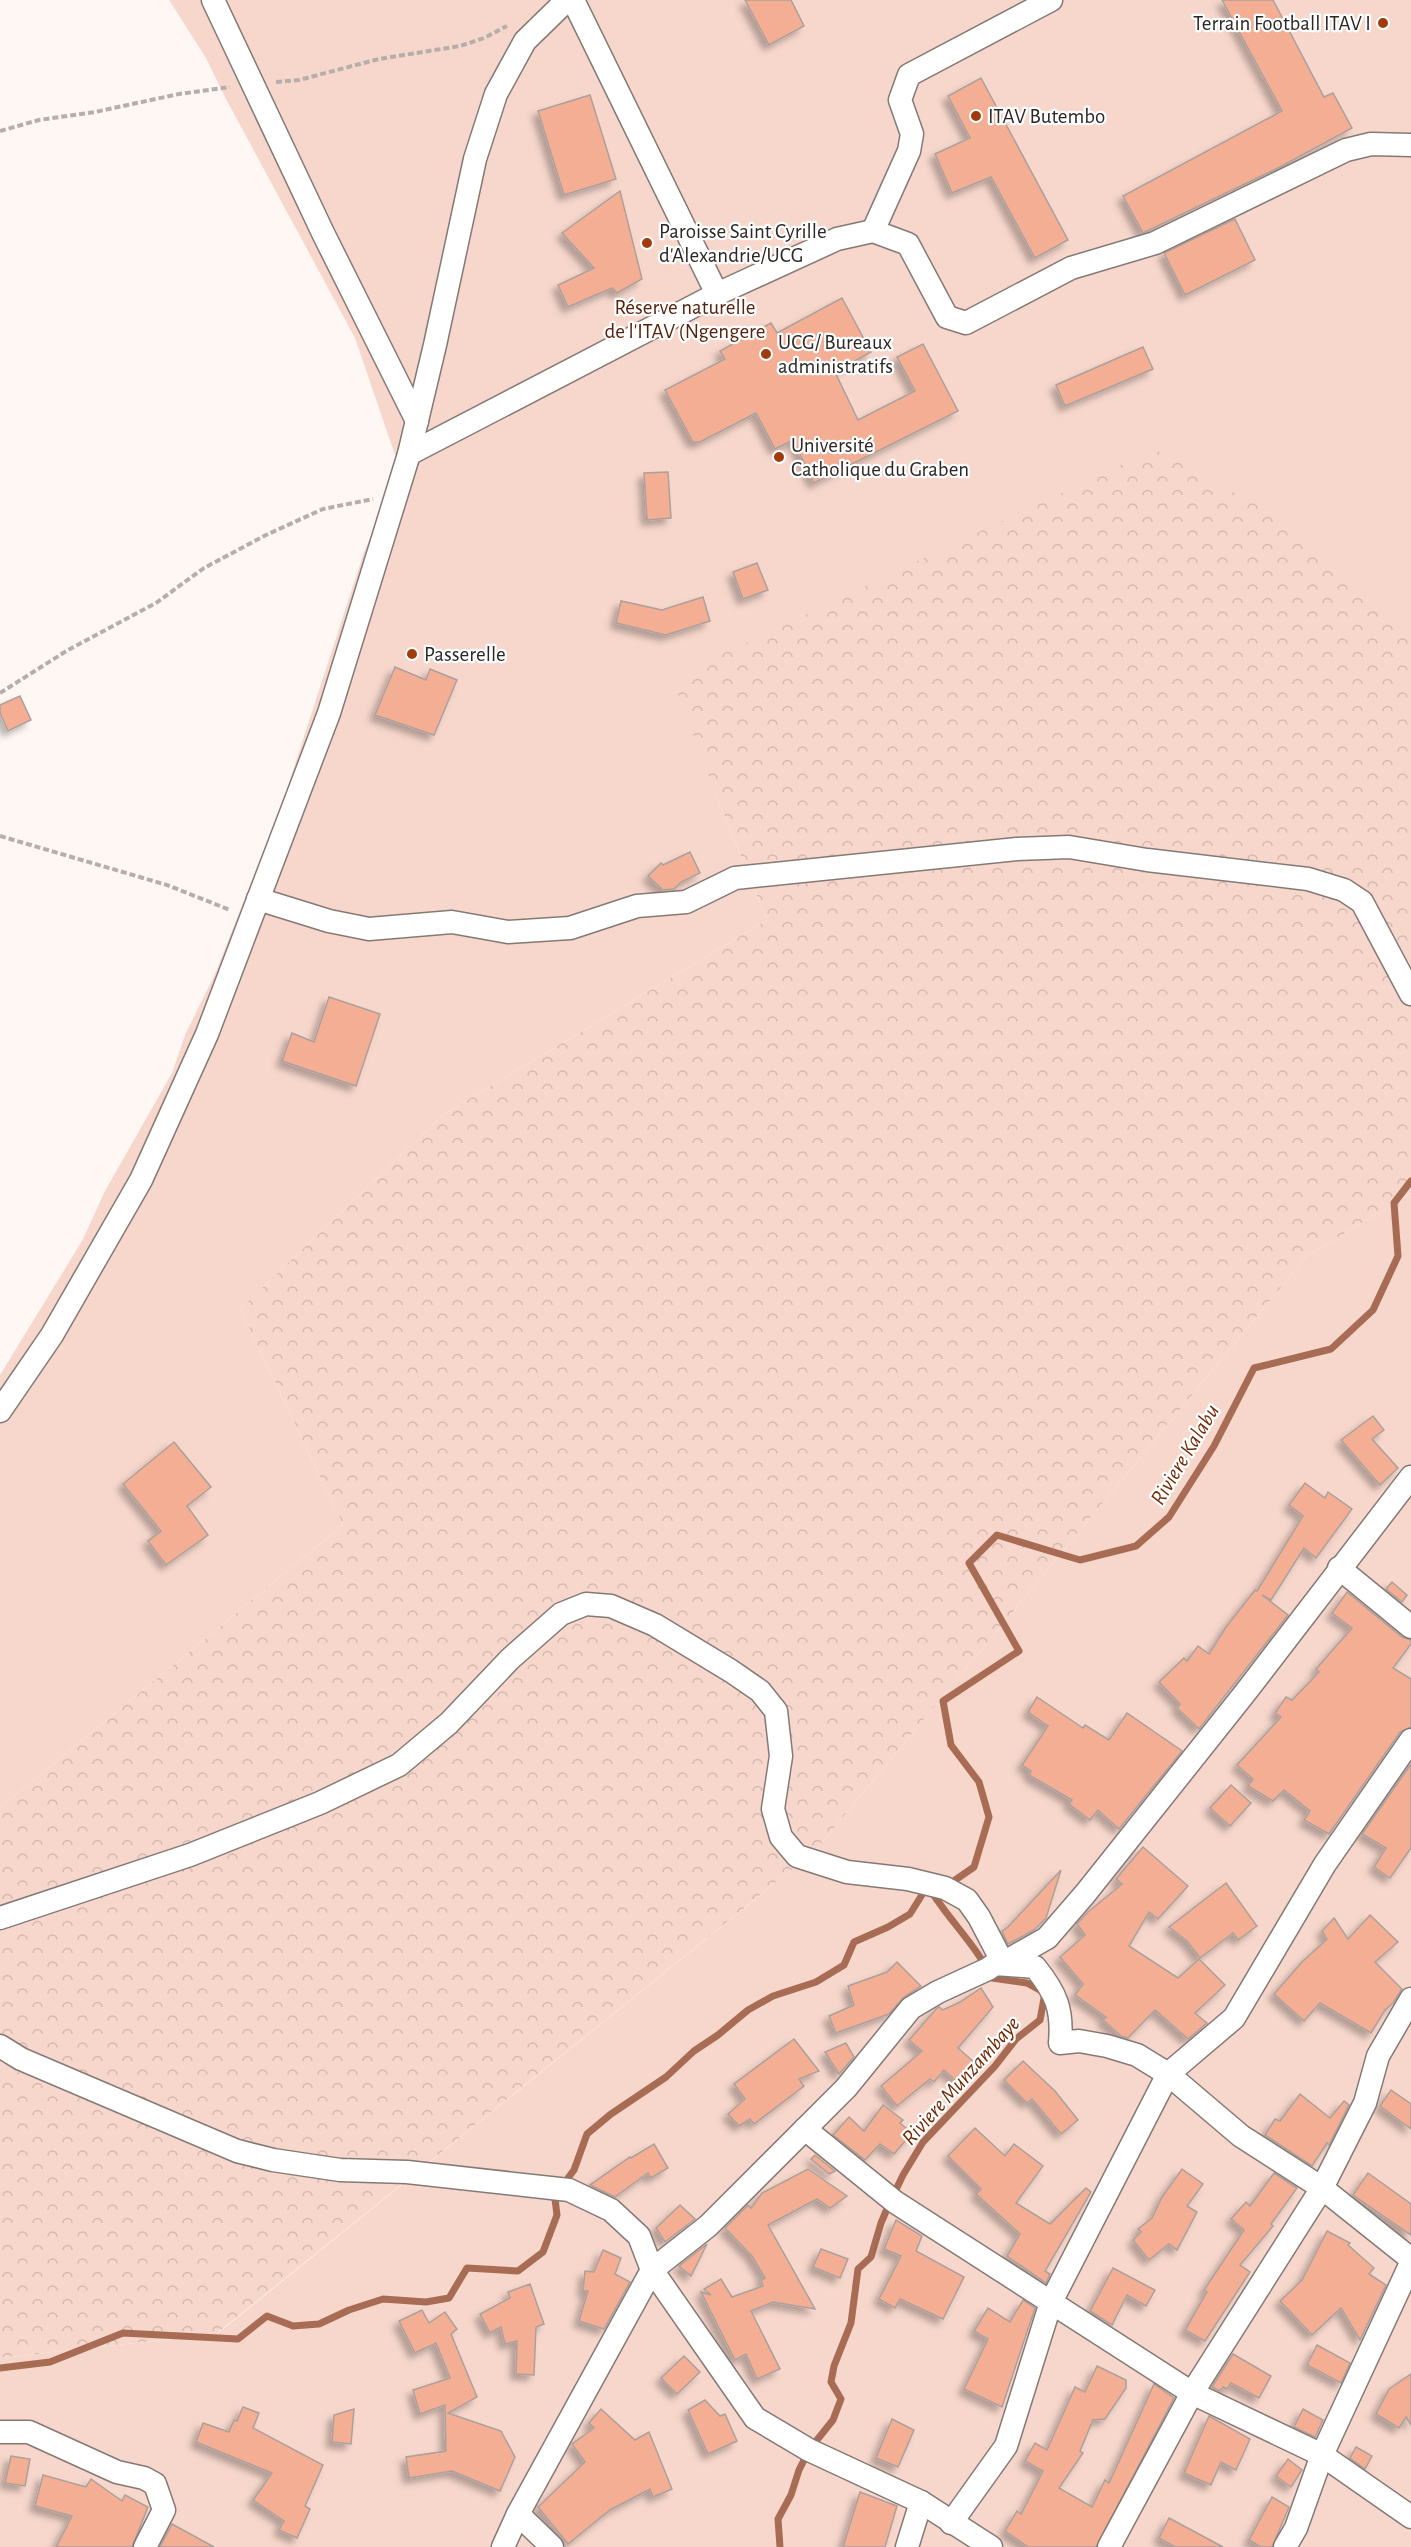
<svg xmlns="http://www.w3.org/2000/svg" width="1411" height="2547" font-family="'Alegreya Sans',sans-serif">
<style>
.green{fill:#f7d7cc}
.forest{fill:url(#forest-crowns)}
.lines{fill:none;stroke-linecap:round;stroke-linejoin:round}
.stream{stroke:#a86c55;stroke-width:7}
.building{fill:#f4ae94;stroke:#aca09c;stroke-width:1.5;filter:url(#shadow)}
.minor-casing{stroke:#857975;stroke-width:25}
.path{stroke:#b5aeab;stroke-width:4;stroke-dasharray:6 3;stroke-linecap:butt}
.minor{stroke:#fff;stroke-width:22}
.poi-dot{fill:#a03b0b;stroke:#fff;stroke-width:2}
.labels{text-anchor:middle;stroke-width:4.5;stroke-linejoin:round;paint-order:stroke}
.poi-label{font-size:21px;fill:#2b2725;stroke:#fff;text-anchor:start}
.park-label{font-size:21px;fill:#58220c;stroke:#fff}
.water-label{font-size:22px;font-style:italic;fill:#732804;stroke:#fff}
</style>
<defs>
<pattern id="forest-crowns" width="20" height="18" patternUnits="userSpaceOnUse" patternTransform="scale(1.5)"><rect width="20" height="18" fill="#f7d7cc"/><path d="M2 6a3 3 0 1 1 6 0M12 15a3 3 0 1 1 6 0" fill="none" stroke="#d4b9af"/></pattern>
<filter id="shadow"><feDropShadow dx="-5.5" dy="5.5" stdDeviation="3" flood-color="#0004"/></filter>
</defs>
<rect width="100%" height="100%" fill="#fff7f4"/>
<g class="green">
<polygon points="169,0 1411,0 1411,636 716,795 767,920 444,1114 240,1309 343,1525 0,1808 0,1375 82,1241 105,1191 172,1073 185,1035 215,974 284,798 364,552 382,511 397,461 355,338 226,99 206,58"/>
<polygon points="1411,1193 1411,2547 0,2547 0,2358 217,2334 815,1851 1306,1257"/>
</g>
<polygon class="forest" points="1154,449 1299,528 1408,636 1411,636 1411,1193 1306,1257 815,1851 216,2334 0,2358 0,1808 343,1525 240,1309 444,1114 767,920 716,795 672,678"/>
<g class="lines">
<g class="stream">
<polyline points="948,1885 974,1867 989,1817 979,1782 951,1745 943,1701 1019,1651 969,1563 997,1535 1080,1560 1136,1546 1169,1517 1214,1446 1254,1368 1331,1349 1373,1310 1398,1256 1394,1203 1411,1181"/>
<polyline points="562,2186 574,2170 587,2134 611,2114 666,2077 694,2051 718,2035 748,2010 773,1996 816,1982 844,1965 854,1942 888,1927 910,1914 925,1890 928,1892"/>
<polyline points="0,2368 50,2362 123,2333 238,2339 267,2316 293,2326 319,2324 349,2310 383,2299 426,2302 449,2298 467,2268 518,2271 543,2252 557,2215 554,2191"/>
<path d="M780,2547L778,2519L791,2495L799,2470L809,2450L833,2420L841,2399L831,2382L834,2366L851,2323L858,2269L871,2257L881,2223L890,2202L903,2175L923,2142L995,2066L1016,2039L1040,2020L1045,1993L1027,1983L992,1978C977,1947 952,1923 933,1894"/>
</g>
</g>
<g class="building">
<polygon points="745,0 791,0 804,26 769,45"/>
<polygon points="1222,0 1273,0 1324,97 1333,93 1352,128 1280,167 1143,233 1123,196 1282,111"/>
<polygon points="981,78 1068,240 1035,258 991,177 952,193 935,154 970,138 948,96"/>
<polygon points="590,95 616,179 564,195 538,111"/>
<polygon points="620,191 642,279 617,293 612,288 568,307 558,285 594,268 562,233"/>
<polygon points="1235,219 1255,260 1185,295 1164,253"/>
<polygon points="842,298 871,352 835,372 858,420 915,391 897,357 923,344 958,411 814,483 793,440 775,449 756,413 700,442 693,442 665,390 725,359 720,351 771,323 777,333"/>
<polygon points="1143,347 1153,369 1065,406 1056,385"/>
<polygon points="668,472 671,518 647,520 644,473"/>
<polygon points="757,563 768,590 743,599 733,572"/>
<polygon points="703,597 710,621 666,635 616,623 621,601 662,610"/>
<polygon points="395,667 426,680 430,669 457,680 434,735 375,715"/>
<polygon points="20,696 31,720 8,731 0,713 0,705"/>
<polygon points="690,852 700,873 681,882 674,889 663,890 648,876 661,863 663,865"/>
<polygon points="329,997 380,1014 356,1086 282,1061 292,1033 314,1042"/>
<polygon points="1373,1416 1384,1430 1372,1439 1398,1468 1380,1485 1341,1440"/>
<polygon points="174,1442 211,1487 187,1506 208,1535 166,1565 148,1541 161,1531 123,1484"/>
<polygon points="1305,1483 1325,1498 1328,1492 1352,1509 1316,1558 1304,1548 1271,1600 1262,1595 1288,1615 1199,1729 1177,1708 1180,1704 1159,1682 1184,1658 1187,1661 1198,1646 1209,1654 1226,1627 1255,1590 1257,1591 1303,1516 1289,1505"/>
<polygon points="1392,1582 1407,1595 1402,1602 1386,1589"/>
<polygon points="1347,1592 1402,1637 1411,1640 1411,1644 1393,1668 1411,1679 1411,1727 1400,1732 1329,1834 1304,1820 1310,1811 1284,1790 1273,1801 1248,1786 1253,1779 1237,1765 1281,1717 1275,1713 1286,1697 1292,1700 1319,1672 1316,1669 1352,1628 1332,1613"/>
<polygon points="1037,1697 1083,1728 1085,1725 1109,1740 1127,1713 1182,1751 1119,1829 1098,1810 1090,1820 1069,1804 1072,1800 1029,1775 1031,1771 1022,1765 1048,1726 1028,1712"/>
<polygon points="1411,1764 1411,1848 1390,1878 1374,1867 1386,1848 1362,1834"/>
<polygon points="1231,1785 1251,1803 1230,1826 1210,1808"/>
<polygon points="1143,1847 1188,1886 1158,1919 1149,1912 1129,1946 1178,1978 1199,1959 1225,1985 1195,2013 1207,2023 1188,2039 1155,2010 1128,2038 1121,2036 1103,2020 1106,2017 1075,1995 1083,1984 1060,1957 1085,1935 1077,1924 1088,1912 1122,1884 1116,1879"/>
<polygon points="1061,1870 1046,1918 1034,1930 1008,1944 1002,1931 1007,1928"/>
<polygon points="1226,1883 1257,1926 1238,1940 1233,1933 1200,1958 1187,1941 1169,1927"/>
<polygon points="1370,1915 1398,1942 1375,1962 1402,1989 1393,2003 1385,2010 1371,2033 1320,2003 1304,2021 1274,1994 1302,1962 1327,1939 1322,1931 1334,1918 1348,1939"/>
<polygon points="897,1962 921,1986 904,1997 889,2014 836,2033 829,2016 854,2005 848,1986 887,1972"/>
<polygon points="981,1988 993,2007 958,2048 974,2062 957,2082 944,2070 934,2082 930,2079 897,2106 881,2086 922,2051 909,2040 936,2009 939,2007 943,2010 960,2002"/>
<polygon points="794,2039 819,2071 799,2079 804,2086 754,2124 750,2119 739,2126 728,2114 745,2099 734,2084"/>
<polygon points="846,2043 854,2057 839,2074 825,2052"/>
<polygon points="1023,2061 1055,2091 1078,2120 1061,2134 1032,2099 1027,2103 1004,2080"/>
<polygon points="1391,2090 1411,2104 1411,2129 1380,2106"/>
<polygon points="1300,2094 1330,2118 1344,2101 1349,2105 1329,2145 1327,2143 1312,2166 1265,2135 1275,2119 1280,2121"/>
<polygon points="883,2105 903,2120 900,2123 912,2133 894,2154 880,2144 865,2160 833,2135 849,2117 864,2131"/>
<polygon points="975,2128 1005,2156 1014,2144 1043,2166 1016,2203 1050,2224 1086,2188 1091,2192 1045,2271 1050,2274 1046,2283 1007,2256 1020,2234 976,2194 981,2189 948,2156"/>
<polygon points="654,2144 668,2168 651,2178 648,2173 615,2197 590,2185 630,2157 631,2158"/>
<polygon points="815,2155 835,2171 829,2174 811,2159"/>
<polygon points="808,2169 847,2196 830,2208 817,2199 768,2225 815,2309 773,2302 751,2311 780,2369 757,2379 746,2354 735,2360 701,2292 711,2295 704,2289 721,2279 732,2297 763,2286 761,2280 765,2278 752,2256 725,2228 748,2205 751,2208 762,2193"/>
<polygon points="1182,2169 1203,2184 1187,2206 1197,2212 1177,2250 1169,2244 1149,2260 1133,2240 1141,2232 1138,2229 1152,2218 1162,2197"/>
<polygon points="1274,2173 1297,2188 1271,2224 1273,2226 1240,2265 1250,2272 1205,2341 1185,2330 1207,2292 1204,2290 1244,2230 1231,2219 1246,2202 1250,2206"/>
<polygon points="1368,2173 1411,2204 1411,2235 1353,2195"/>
<polygon points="680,2205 695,2219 665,2242 656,2228"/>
<polygon points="896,2220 922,2236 916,2251 964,2277 943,2319 900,2299 895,2308 879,2299 901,2256 884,2249"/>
<polygon points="1327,2231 1350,2243 1348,2245 1374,2268 1369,2274 1386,2285 1360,2340 1341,2308 1312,2335 1280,2301 1302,2280"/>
<polygon points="707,2244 691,2276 679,2266"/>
<polygon points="821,2249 848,2259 840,2278 813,2267"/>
<polygon points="603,2250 621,2258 615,2274 630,2282 604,2329 579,2321 588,2291 583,2291 585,2271 594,2272"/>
<polygon points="1113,2268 1155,2290 1146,2306 1127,2295 1112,2325 1090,2311"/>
<polygon points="530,2284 544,2324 536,2327 534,2375 516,2374 517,2341 505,2344 501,2327 490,2333 480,2314 510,2298 508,2292"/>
<polygon points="1023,2300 1035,2308 1002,2407 964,2389 988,2339 974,2331 988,2308 1010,2322"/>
<polygon points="422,2310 429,2323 445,2312 457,2329 451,2334 477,2397 448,2413 501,2431 515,2457 500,2491 452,2471 409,2478 406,2457 446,2451 445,2405 420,2414 413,2390 450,2378 436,2343 415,2353 399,2321"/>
<polygon points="1317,2345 1350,2363 1341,2383 1307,2365"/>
<polygon points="1233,2354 1271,2376 1259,2398 1231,2383 1227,2389 1223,2387 1220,2391 1212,2387"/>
<polygon points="684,2356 700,2372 677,2394 661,2378"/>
<polygon points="1097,2366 1126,2380 1126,2388 1105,2419 1093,2420 1080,2451 1083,2453 1059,2488 1092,2507 1105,2480 1109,2483 1154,2384 1174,2398 1096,2547 1028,2547 1005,2531 1017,2511 1021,2514 1043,2471 1025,2461 1035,2443 1047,2450 1075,2387 1085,2392"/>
<polygon points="1411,2374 1411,2425 1406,2417 1399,2428 1376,2414 1389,2389"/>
<polygon points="705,2400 720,2416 725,2414 737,2441 708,2454 688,2410"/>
<polygon points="243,2407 259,2413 253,2428 323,2465 305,2506 310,2509 297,2538 279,2530 284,2521 253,2500 272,2473 196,2442 203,2423 229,2432 234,2420 237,2421"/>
<polygon points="354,2409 351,2444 332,2442 334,2415"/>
<polygon points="601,2409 635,2440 649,2432 672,2489 653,2497 650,2489 610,2510 568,2544 538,2507 585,2462 572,2444 594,2428 589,2423"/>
<polygon points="1303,2409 1323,2420 1315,2437 1294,2427"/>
<polygon points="1209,2416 1250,2439 1236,2470 1221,2462 1211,2485 1184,2473"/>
<polygon points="892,2419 914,2430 898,2467 876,2458"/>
<polygon points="1356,2447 1372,2456 1365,2469 1350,2458"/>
<polygon points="11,2456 30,2459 25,2486 5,2483"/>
<polygon points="1288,2459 1302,2470 1291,2487 1276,2476"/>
<polygon points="43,2475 86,2487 91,2479 122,2501 125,2495 148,2507 132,2547 56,2547 72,2516 35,2506"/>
<polygon points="860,2492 897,2506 885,2547 843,2547"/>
<polygon points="1272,2497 1289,2507 1272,2547 1261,2547 1249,2540"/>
<polygon points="1169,2518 1223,2547 1175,2547 1159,2538"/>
<polygon points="172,2524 214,2547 160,2547"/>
</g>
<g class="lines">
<defs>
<g id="minor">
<polyline points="213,0 323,233 417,421"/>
<polyline points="573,0 717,294"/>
<polyline points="873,231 909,151 912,134 900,100 909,75 1051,0"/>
<polyline points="409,454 717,294 837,239 873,231 908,244 947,317 966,323 1071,268 1155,243 1346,150 1371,144 1411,145"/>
<polyline points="258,899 329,921 369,929 452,922 508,932 570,928 637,906 686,902 735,878 1017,849 1069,847 1147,860 1308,879 1344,890 1362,902 1411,994"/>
<polyline points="0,1411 52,1335 141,1180 207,1034 329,713 409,454 435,345 475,159 496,94 525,41 567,0"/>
<polyline points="1339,1568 1411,1627"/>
<polyline points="0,1918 190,1855 320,1803 399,1765 449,1723 510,1659 561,1614 586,1604 611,1606 655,1625 731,1671 760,1691 776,1711 781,1756 773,1809 781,1837 797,1856 847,1872 908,1879 945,1888 967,1900 979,1917 1003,1963"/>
<polyline points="1003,1963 1047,1938 1085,1894 1245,1693 1411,1477"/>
<polyline points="0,2046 21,2059 237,2151 273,2160 340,2170 407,2172 569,2190 611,2210 639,2236 652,2270 755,2418 809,2450 921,2502 991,2547"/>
<polyline points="805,2129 895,2202 1192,2393 1322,2455 1411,2517"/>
<polyline points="0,2432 29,2432 117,2472 144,2478 155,2484 164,2510 145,2547"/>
<polyline points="518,2514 552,2547"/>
<polyline points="951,2523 1006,2446 1051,2302 1168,2074 1234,2018 1325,1864 1411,1740"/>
<path d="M503,2547L518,2514L652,2270L708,2226L846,2088L911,2008L938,1992L988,1969L995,1964L1035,1967C1056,1993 1063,2009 1060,2043L1079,2041L1107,2046L1137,2055L1168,2074L1241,2136L1322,2188L1411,2259"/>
<polyline points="907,2547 921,2502"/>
<polyline points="1109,2547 1192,2393 1322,2188 1365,2103 1378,2056 1411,1999"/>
<polyline points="1285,2547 1296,2528 1322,2455 1411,2263"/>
</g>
</defs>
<use href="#minor" class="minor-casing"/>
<g class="path">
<polyline points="276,82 299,80 379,59 460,46 484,38 507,26"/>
<polyline points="0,131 39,120 95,112 179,94 230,87"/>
<polyline points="0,693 68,650 156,603 204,568 266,535 323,509 373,499"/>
<polyline points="0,836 167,885 230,910"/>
</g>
<use href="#minor" class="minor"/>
</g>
<g class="poi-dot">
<circle cx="1383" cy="23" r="6"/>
<circle cx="976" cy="116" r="6"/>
<circle cx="647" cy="243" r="6"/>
<circle cx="766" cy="354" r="6"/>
<circle cx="779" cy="457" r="6"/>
<circle cx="412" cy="654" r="6"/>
</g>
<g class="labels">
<g class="poi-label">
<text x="1371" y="30" text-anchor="end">Terrain Football ITAV I</text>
<text x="988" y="123">ITAV Butembo</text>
<text x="659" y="238">Paroisse Saint Cyrille<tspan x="659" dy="24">d'Alexandrie/UCG</tspan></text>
<text x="778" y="349">UCG/ Bureaux<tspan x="778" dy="24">administratifs</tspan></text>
<text x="791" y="452">Université<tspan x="791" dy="24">Catholique du Graben</tspan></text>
<text x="424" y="661">Passerelle</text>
</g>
<g class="park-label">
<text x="685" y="314">Réserve naturelle<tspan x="685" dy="24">de l'ITAV (Ngengere</tspan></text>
</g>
<g class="water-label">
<text transform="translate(1184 1454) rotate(-59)" y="8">Riviere Kalabu</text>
<text transform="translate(960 2080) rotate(-48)" y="8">Riviere Munzambaye</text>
</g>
</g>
</svg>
